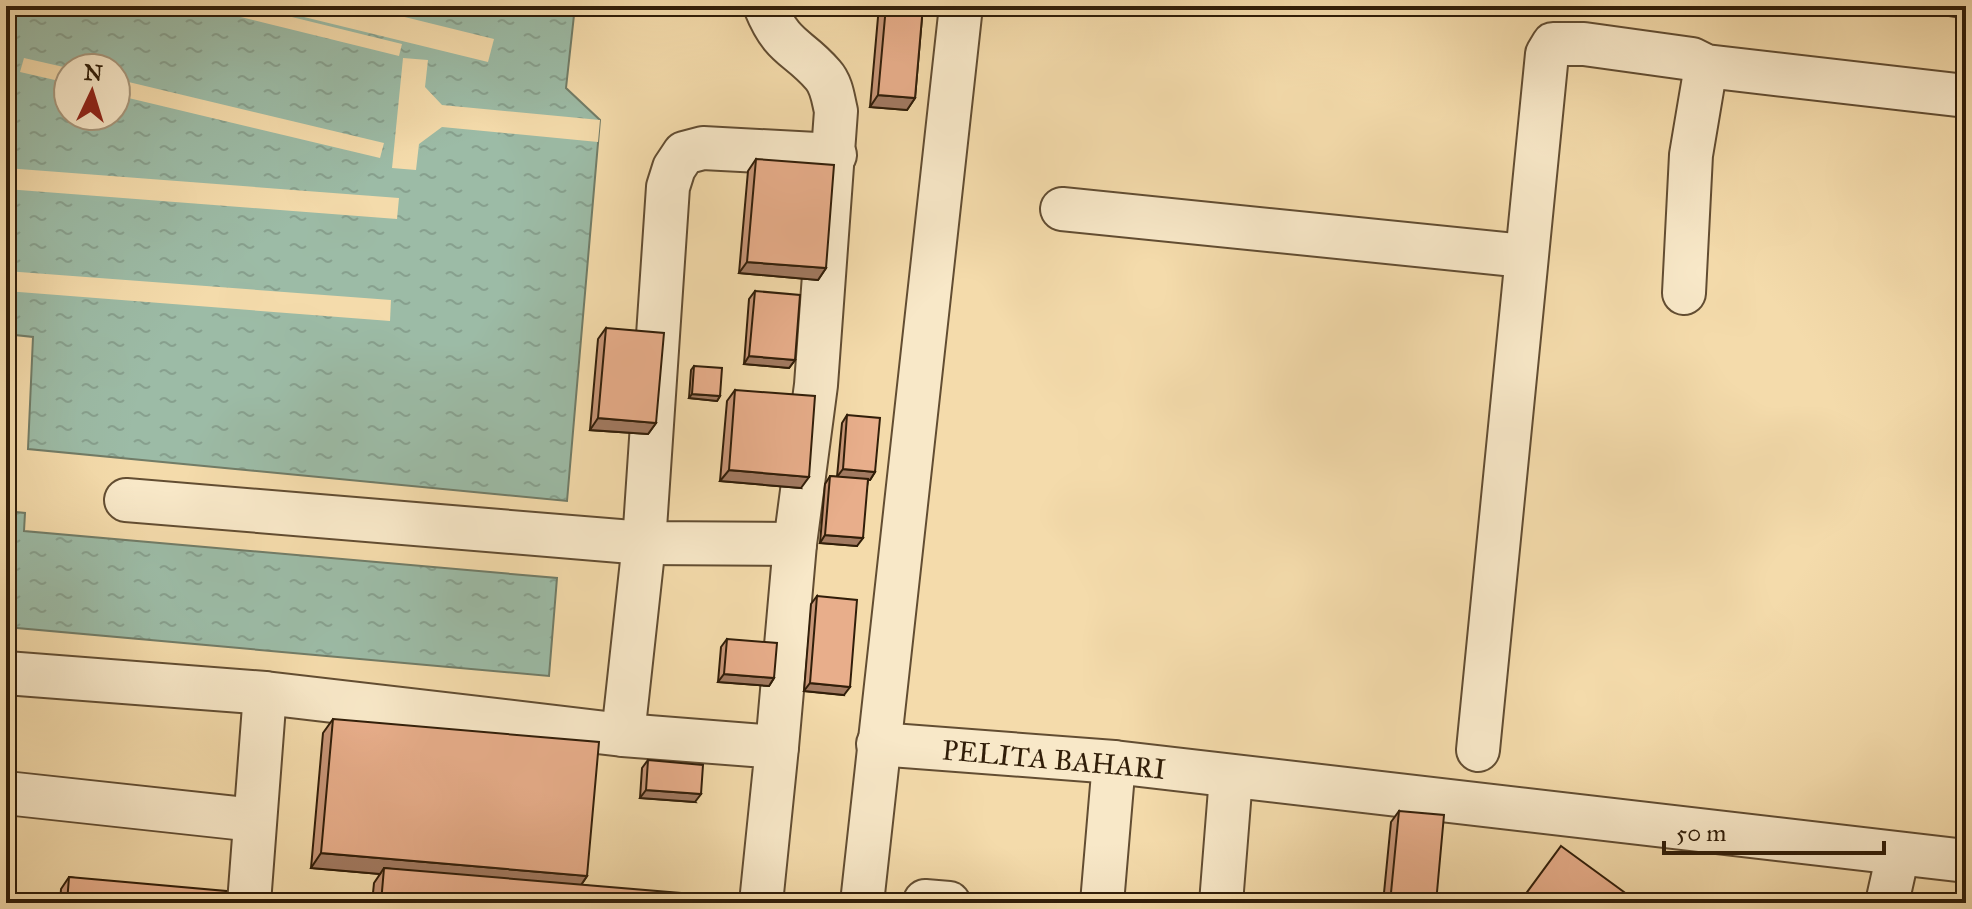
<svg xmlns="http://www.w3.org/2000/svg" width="1972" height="909" font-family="'IM FELL Great Primer',serif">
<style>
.water{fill:url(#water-ripples);stroke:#717c67;stroke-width:2;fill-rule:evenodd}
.pier{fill:#f4dbab}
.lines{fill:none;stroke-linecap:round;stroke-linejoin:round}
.minor-casing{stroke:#624d32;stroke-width:46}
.minor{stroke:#f8e8c8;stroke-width:42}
.wall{fill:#c89678;stroke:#311e09;stroke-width:2}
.shaded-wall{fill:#a27a61;stroke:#311e09;stroke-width:2}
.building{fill:#e8ae8b;stroke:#311e09;stroke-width:2}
.labels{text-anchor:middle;stroke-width:8;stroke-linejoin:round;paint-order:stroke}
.street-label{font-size:28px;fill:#311e09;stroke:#f8e8c8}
</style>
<defs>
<pattern id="water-ripples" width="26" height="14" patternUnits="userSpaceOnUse" patternTransform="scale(2)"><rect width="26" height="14" fill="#9cbba6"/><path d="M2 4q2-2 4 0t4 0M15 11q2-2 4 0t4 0" fill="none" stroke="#87a08e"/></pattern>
</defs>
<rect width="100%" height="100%" fill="#f4dbab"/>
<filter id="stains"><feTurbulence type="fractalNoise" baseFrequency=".0025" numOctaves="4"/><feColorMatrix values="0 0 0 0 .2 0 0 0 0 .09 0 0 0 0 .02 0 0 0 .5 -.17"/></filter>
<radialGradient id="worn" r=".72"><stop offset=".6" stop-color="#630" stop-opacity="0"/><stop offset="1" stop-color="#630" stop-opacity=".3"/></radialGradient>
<g class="water">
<path d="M6,6H575L566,88L600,120L567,501L28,449L33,337L6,334ZM68,68H116V116H68Z"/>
<polygon points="6,511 25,513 24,531 557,578 549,676 6,627"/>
</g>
<g class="pier">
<polygon points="196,6 247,6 402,44 399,56"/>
<polygon points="259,6 360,6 494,39 488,62"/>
<polygon points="24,58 68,68 68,83 20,72"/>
<polygon points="403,58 428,60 425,87 442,105 600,120 598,142 442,127 419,144 416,170 392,168"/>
<polygon points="116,79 384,143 380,158 116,95"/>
<polygon points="6,168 399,198 397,219 6,189"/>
<polygon points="6,271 391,300 390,321 6,291"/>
</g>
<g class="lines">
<defs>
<g id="minor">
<path d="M765,6C783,50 797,45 823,75C832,85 833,99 836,111L816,385L795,544L777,747"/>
<polyline points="1062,209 1525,256"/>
<polyline points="1684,293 1691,155 1706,66"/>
<polyline points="126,500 644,543 795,544"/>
<polyline points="6,673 265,693 623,735 777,747 761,903"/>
<polyline points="623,735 644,543 668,187 674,168 684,153 703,148 835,155"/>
<polyline points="878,744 1114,762 1966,861"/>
<polyline points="1478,750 1547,54 1553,44 1584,44 1692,59 1706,66 1966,96"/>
<polyline points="6,793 255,820"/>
<polyline points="925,901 949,903"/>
<polyline points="249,903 265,693"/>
<polyline points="862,903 961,6"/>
<polyline points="1102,903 1114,762"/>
<polyline points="1221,903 1231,777"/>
<polyline points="1887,903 1898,854"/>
</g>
</defs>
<use href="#minor" class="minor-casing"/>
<use href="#minor" class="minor"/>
</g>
<g class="wall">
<polygon points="879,6 923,6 915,98 907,110 870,107"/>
<polygon points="756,159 826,268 818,280 739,273 748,171"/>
<polygon points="755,291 795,360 789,368 744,364 749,299"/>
<polygon points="606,328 656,423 648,434 590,430 598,339"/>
<polygon points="694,366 720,396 717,401 689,398 691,370"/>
<polygon points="735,390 801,488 720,481 727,401"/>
<polygon points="847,415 875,472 870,480 868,480 857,546 820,543 825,484 830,476 837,477 842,423"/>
<polygon points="817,596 844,695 804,691 811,604"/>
<polygon points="727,639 774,678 769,686 718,682 721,647"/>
<polygon points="333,719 587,876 581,885 751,903 372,903 374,883 380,874 311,868 323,733"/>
<polygon points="648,760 695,802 640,798 642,768"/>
<polygon points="1399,811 1436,903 1383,903 1391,822"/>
<polygon points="69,877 225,903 60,903 61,889"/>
</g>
<g class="shaded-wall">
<polygon points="1395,6 1501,6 1496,14 1394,7"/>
<polygon points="1866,6 1966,6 1966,18"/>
<polygon points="878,95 915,98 907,110 870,107"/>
<polygon points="747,262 826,268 818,280 739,273"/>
<polygon points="749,356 795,360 789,368 744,364"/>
<polygon points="692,394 720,396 717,401 689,398"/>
<polygon points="598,418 656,423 648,434 590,430"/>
<polygon points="843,469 875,472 870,480 837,477"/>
<polygon points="729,470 809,477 801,488 720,481"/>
<polygon points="825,535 863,538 857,546 820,543"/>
<polygon points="724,674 774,678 769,686 718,682"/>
<polygon points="810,683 850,687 844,695 804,691"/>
<polygon points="646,790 701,794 695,802 640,798"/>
<polygon points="321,853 587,876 577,891 384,868 380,874 311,868"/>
</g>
<g class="building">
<polygon points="886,6 923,6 915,98 878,95"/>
<polygon points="756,159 834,165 826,268 747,262"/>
<polygon points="755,291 800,295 795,360 749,356"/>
<polygon points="606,328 664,333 656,423 598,418"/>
<polygon points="694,366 722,368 720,396 692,394"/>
<polygon points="735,390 815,396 809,477 729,470"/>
<polygon points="847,415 880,418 875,472 843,469"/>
<polygon points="830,476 868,479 863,538 825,535"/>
<polygon points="817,596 857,600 850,687 810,683"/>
<polygon points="727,639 777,643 774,678 724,674"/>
<polygon points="333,719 599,742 587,876 321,853"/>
<polygon points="648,760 703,765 701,794 646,790"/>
<polygon points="1399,811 1444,815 1436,903 1390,903"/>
<polygon points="1561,846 1639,903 1519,903"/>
<polygon points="384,868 752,899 751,903 381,903"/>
<polygon points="69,877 226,891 225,903 67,903"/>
</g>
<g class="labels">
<g class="street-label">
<text transform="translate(1054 759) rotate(5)" y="10">PELITA BAHARI</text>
</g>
</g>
<rect width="1972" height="909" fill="none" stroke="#f4dbab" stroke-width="32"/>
<rect x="8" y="8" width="1956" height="893" fill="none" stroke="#311e09" stroke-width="4"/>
<rect x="16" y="16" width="1940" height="877" fill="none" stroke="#311e09" stroke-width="2"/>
<g transform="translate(92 92) rotate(4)"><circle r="38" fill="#f8e8c8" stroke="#a8977c" stroke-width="2"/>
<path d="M0-6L14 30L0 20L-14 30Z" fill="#8f2418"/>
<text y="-12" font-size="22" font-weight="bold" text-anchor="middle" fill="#311e09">N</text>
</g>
<path d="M1664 841v12h220v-12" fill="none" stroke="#311e09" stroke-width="4"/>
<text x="1676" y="841" font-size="24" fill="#311e09" stroke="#f8e8c8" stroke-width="6" paint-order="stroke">50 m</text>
<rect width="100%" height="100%" filter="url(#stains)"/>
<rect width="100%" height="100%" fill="url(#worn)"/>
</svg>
